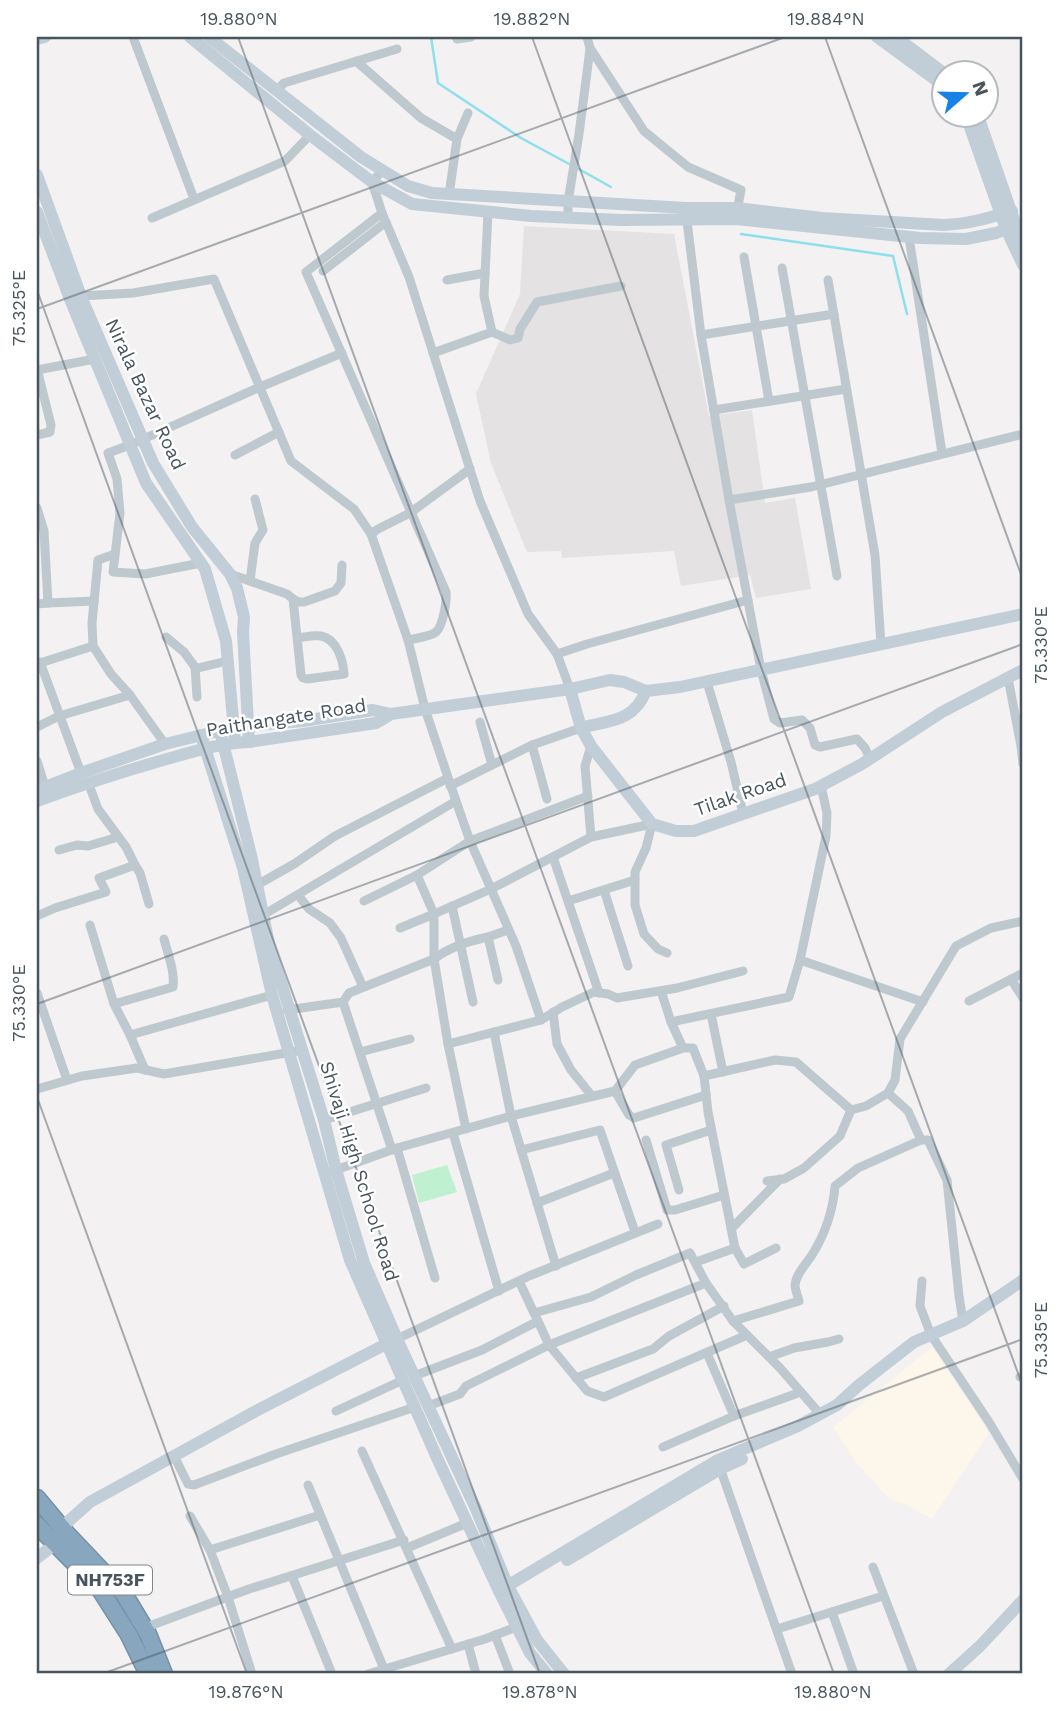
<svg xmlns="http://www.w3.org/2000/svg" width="1060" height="1711" font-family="'Work Sans',sans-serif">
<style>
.commercial{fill:#fcf6eb}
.education{fill:#e4e2e3}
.green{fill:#bff0cf}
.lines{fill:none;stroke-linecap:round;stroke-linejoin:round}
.stream{stroke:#8ce0ed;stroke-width:2.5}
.highway-casing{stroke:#7392ab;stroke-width:19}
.street{stroke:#bec9cf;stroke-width:9}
.secondary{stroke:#c1cdd7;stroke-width:12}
.highway{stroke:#88a7bf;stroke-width:16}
.ticks{fill:none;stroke:#48555e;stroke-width:2;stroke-opacity:0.45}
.labels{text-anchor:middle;stroke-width:5;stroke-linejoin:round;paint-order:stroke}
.shield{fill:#fff;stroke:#7f888e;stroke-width:2}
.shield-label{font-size:18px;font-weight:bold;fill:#48555e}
.street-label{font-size:19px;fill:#48555e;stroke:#fff}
.neatline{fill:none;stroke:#48555e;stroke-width:2.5}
.ticks-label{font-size:18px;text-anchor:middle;fill:#48555e}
</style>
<rect width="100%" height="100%" fill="#f3f1f1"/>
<polygon class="commercial" points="932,1347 989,1433 932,1519 905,1504 890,1500 858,1465 833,1427"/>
<polygon class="education" points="524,226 674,234 709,416 752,410 765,503 795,498 811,589 756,598 750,575 681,586 674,551 562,558 561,551 527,552 491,463 476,394 520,294"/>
<polygon class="green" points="447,1165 457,1192 419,1203 412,1175"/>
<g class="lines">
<g class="stream">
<polyline points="431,37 438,83 521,138 571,165"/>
<polyline points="577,168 611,187"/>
<polyline points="741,234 893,256 907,314"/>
</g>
<defs>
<g id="highway">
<polyline points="37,1498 67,1534 124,1594 148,1634 164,1674"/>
<polyline points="37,1525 99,1588 129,1635 148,1674"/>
</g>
</defs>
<use href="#highway" class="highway-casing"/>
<g class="street">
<polyline points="133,37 194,199"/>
<polyline points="456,37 457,39 471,37"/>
<polyline points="587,37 590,48 644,131 688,167 741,190 737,211"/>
<polyline points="356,61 421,118 457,139"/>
<polyline points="277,90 284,83 397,49"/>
<polyline points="382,171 372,182 382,213 409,277 480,501 528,614 557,654 570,689"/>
<polyline points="449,195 457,139 468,113"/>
<path d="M382,213L306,272L446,592C447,601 443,626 436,632C430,637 416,638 408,640"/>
<polyline points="686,213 701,335 729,500 761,670 774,719 780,723 802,720 810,728 815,745 820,747 857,739 865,748 870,759"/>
<polyline points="568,217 568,202 579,134 590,49"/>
<polyline points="152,218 285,161 310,135"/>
<polyline points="909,237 942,453"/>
<polyline points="744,257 769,401"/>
<polyline points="782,268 837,576"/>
<polyline points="323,271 386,222"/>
<polyline points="447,280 485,273"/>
<polyline points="828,280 875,555 881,645"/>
<polyline points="81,296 133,293 214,279 291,461 354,509 371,534 408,640 425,709 456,801 470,841 516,946 541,1020"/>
<polyline points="492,332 510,340 518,338 520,329 537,302 621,286"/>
<polyline points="701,335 834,314"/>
<polyline points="433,353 492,332 484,296 488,212"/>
<polyline points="37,370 95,359"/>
<polyline points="714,410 846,389"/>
<polyline points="37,435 50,432 51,425 37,369"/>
<polyline points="235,455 279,432"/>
<polyline points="729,500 811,487 1023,434"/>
<polyline points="37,508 44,531 48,603 37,604"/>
<polyline points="371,534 378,529 410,513 470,469"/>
<polyline points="115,554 98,560 92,623 93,646 111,674 130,695 165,744"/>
<polyline points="201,563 145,574 113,572 120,513 117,479 108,453 130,445 260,387 342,353"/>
<path d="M230,574L287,594L293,599L301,675L303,678L307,679L344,674C343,660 337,639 321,636C313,635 305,637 297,638"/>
<polyline points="250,581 255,543 263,530 255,499"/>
<polyline points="293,599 299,602 304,602 335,591 341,583 342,565"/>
<polyline points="48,603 94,601"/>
<polyline points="166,637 184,652 195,667 198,668 227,661"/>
<polyline points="557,654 587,644 748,600"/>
<polyline points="40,662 81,773"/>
<polyline points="37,664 93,646"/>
<polyline points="195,667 197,697"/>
<polyline points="1008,678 1021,746 1023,764"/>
<polyline points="707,682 731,762 743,813"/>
<polyline points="480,722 492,765"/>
<polyline points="37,727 59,716 130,695"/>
<polyline points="532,745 547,799"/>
<polyline points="591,746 585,766 591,837"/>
<polyline points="37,761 47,793"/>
<polyline points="450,786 532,745 581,728"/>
<polyline points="59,850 77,845 88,846 118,837"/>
<polyline points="553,857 599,993"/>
<polyline points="135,865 140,873 149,904"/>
<polyline points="257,885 294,864 335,836 448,778"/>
<polyline points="604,890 628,966"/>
<polyline points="298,895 309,909 330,923 341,938 363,987"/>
<polyline points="364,901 417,875 470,841 588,796"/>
<polyline points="568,901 635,880"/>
<polyline points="452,906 473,1002"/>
<polyline points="263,915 456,801"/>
<polyline points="37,916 55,908 106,892 99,878 135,865 126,847 98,809 88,782"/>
<polyline points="90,925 114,1004 130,1035 145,1070"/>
<polyline points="400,928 434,914 417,875"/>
<polyline points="800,960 923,1002"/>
<polyline points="1011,979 1023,998"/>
<polyline points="498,980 488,937 508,930"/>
<polyline points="661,991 671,1022 683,1048"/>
<polyline points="37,993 67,1080"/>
<polyline points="969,1001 1023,973"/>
<polyline points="343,1002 392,1150"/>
<path d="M114,1004L173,987C175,972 168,954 164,939"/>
<path d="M287,1010L343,1002L349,993L434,959C449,947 469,941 488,937"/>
<polyline points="553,1012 557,1044 571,1070 592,1096"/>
<polyline points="711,1014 723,1072"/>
<polyline points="671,1022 789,997 800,960 826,836 827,813 821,786"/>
<polyline points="494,1032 511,1116 556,1266"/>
<polyline points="130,1035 272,995"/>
<polyline points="448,1044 541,1020 562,1007 594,992 608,994 617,998 677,988 743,971"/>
<polyline points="360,1052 410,1039"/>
<polyline points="37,1089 82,1076 137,1068 164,1074 303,1050"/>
<polyline points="615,1091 629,1115 634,1118 706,1095"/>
<polyline points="888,1093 908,1111 921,1140"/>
<polyline points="324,1120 426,1088"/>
<polyline points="466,1129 448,1044 434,959 434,914 491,889 591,837 652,824 646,848 635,872 635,905 644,934 658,949 667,953"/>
<polyline points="453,1133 499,1291"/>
<polyline points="646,1140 667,1210 675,1210 724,1195"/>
<polyline points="397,1148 435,1278"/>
<polyline points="521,1150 600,1130 635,1232"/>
<polyline points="333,1171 397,1148 511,1116 615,1091 635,1065 683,1048 693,1048 704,1076 775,1060 796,1062 851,1110 866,1106 888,1093 895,1080 900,1039 956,946 991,928 1023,921"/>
<polyline points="767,1181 784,1179 804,1168 840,1136 851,1110"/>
<polyline points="679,1190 666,1145 711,1130"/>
<polyline points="537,1203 614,1173"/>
<polyline points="731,1229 780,1179"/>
<polyline points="735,1248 744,1264 776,1248"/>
<polyline points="696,1262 735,1248 708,1112 704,1076"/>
<polyline points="519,1281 534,1313"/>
<polyline points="922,1281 920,1306 931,1335 989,1422 1023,1479"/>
<polyline points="538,1321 549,1345 587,1391 604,1397 747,1335"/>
<path d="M733,1321L799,1301C798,1297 795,1289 795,1285C796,1274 806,1264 812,1255C825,1234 833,1211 835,1186L858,1168L921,1140H928L947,1180L959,1296L963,1321"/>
<polyline points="397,1339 529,1276 658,1224"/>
<polyline points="707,1353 734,1416"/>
<polyline points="769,1357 794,1348 828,1342 839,1339"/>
<polyline points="414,1376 482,1350 538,1321 534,1313 591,1297 636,1275 690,1253 706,1283 733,1321 780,1368 820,1414"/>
<polyline points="1020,1377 1023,1376"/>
<polyline points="576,1378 653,1349 669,1336 724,1306"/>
<polyline points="428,1406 460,1394 466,1386 549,1345 706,1283"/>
<polyline points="336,1411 403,1380"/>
<polyline points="663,1447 734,1416 801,1392"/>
<polyline points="362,1451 452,1649"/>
<polyline points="174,1456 188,1484 194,1485 276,1454 415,1407"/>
<polyline points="719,1465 792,1674"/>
<polyline points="308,1485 384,1669"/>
<polyline points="190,1516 210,1550 228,1597 252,1674"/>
<polyline points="407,1548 467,1523"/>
<polyline points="210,1550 320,1515"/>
<polyline points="873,1567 914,1674"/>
<polyline points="292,1576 332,1674"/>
<polyline points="832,1612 854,1674"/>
<polyline points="144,1628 249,1589 404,1540"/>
<polyline points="777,1629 883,1596"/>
<polyline points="495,1635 510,1674"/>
<polyline points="468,1644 476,1674"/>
<polyline points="368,1674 485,1639 519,1626"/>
</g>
<g class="secondary">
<polyline points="190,37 310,135 372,182 412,204 531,216 621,220 736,219 920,238 966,239 996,233 1017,225"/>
<path d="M209,37L361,157L408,186L432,193L686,208H737L822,218L944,225C968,224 989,218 1012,211"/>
<polyline points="877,37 944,86"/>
<polyline points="896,37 945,74"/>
<polyline points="37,39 45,37"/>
<polyline points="966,116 1006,229 1023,265"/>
<polyline points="978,116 1023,246"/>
<polyline points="37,175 82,299 153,463 192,527 230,574 237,588 244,617 243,632 249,742"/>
<polyline points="37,212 72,304 146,483 205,569 226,641 235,742"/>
<polyline points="570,689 581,728 591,746 652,824 676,831 694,831 815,789 862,764 942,712 1023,670"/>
<path d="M581,728C611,720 633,722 646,691"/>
<polyline points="220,731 251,855 269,944 324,1120 336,1170 364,1263 397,1339 476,1509 508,1586 537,1640 564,1674"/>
<polyline points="201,735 243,868 272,995 350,1260 438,1460 498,1589 530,1653 547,1674"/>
<polyline points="37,790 81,773 165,744 235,727 303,721 373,710 391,714 570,689 610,680 624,682 646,691 680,687 1023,614"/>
<path d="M37,801C78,786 118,773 160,761C189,753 219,743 249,742L376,723L391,714"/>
<polyline points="61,1528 90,1502 256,1411 392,1341"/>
<polyline points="37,1558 55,1544"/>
<polyline points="567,1560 720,1469 742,1459"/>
<polyline points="502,1589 718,1460 798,1426 837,1405 859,1385 914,1342 963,1321 1023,1280"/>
<polyline points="949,1674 980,1646 1023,1600"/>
</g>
<use href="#highway" class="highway"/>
</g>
<path class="ticks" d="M238,37L834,1674M532,37L1023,1387M825,37L1023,580M37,290L540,1674M37,309L785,37M37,1004L1023,644M37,1097L247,1674M102,1674L1023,1339"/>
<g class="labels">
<rect class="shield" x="68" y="1565.5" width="84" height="29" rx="5"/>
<g class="shield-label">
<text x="110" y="1586">NH753F</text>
</g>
<g class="street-label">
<text transform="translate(146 394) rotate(65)" y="7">Nirala Bazar Road</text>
<text transform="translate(286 717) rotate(-9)" y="7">Paithangate Road</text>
<text transform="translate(740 794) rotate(-19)" y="7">Tilak Road</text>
<text transform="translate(360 1171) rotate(73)" y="7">Shivaji High School Road</text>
</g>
</g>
<rect width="1060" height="1711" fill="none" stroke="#ffffff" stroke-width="77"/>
<g transform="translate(965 94) rotate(70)"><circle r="33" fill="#ffffff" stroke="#b6bbbf" stroke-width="2"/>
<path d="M0-5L12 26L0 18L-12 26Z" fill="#1881e6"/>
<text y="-10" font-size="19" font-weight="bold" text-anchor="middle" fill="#48555e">N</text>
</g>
<rect x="38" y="38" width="983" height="1634" class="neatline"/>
<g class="ticks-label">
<text x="239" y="25">19.880°N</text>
<text x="532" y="25">19.882°N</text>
<text x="826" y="25">19.884°N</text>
<text transform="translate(19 308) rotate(-90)" y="6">75.325°E</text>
<text transform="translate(1041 645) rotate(-90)" y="6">75.330°E</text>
<text transform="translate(19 1003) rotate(-90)" y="6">75.330°E</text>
<text transform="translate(1041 1340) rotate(-90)" y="6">75.335°E</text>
<text x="246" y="1698">19.876°N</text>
<text x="540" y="1698">19.878°N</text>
<text x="833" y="1698">19.880°N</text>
</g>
</svg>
